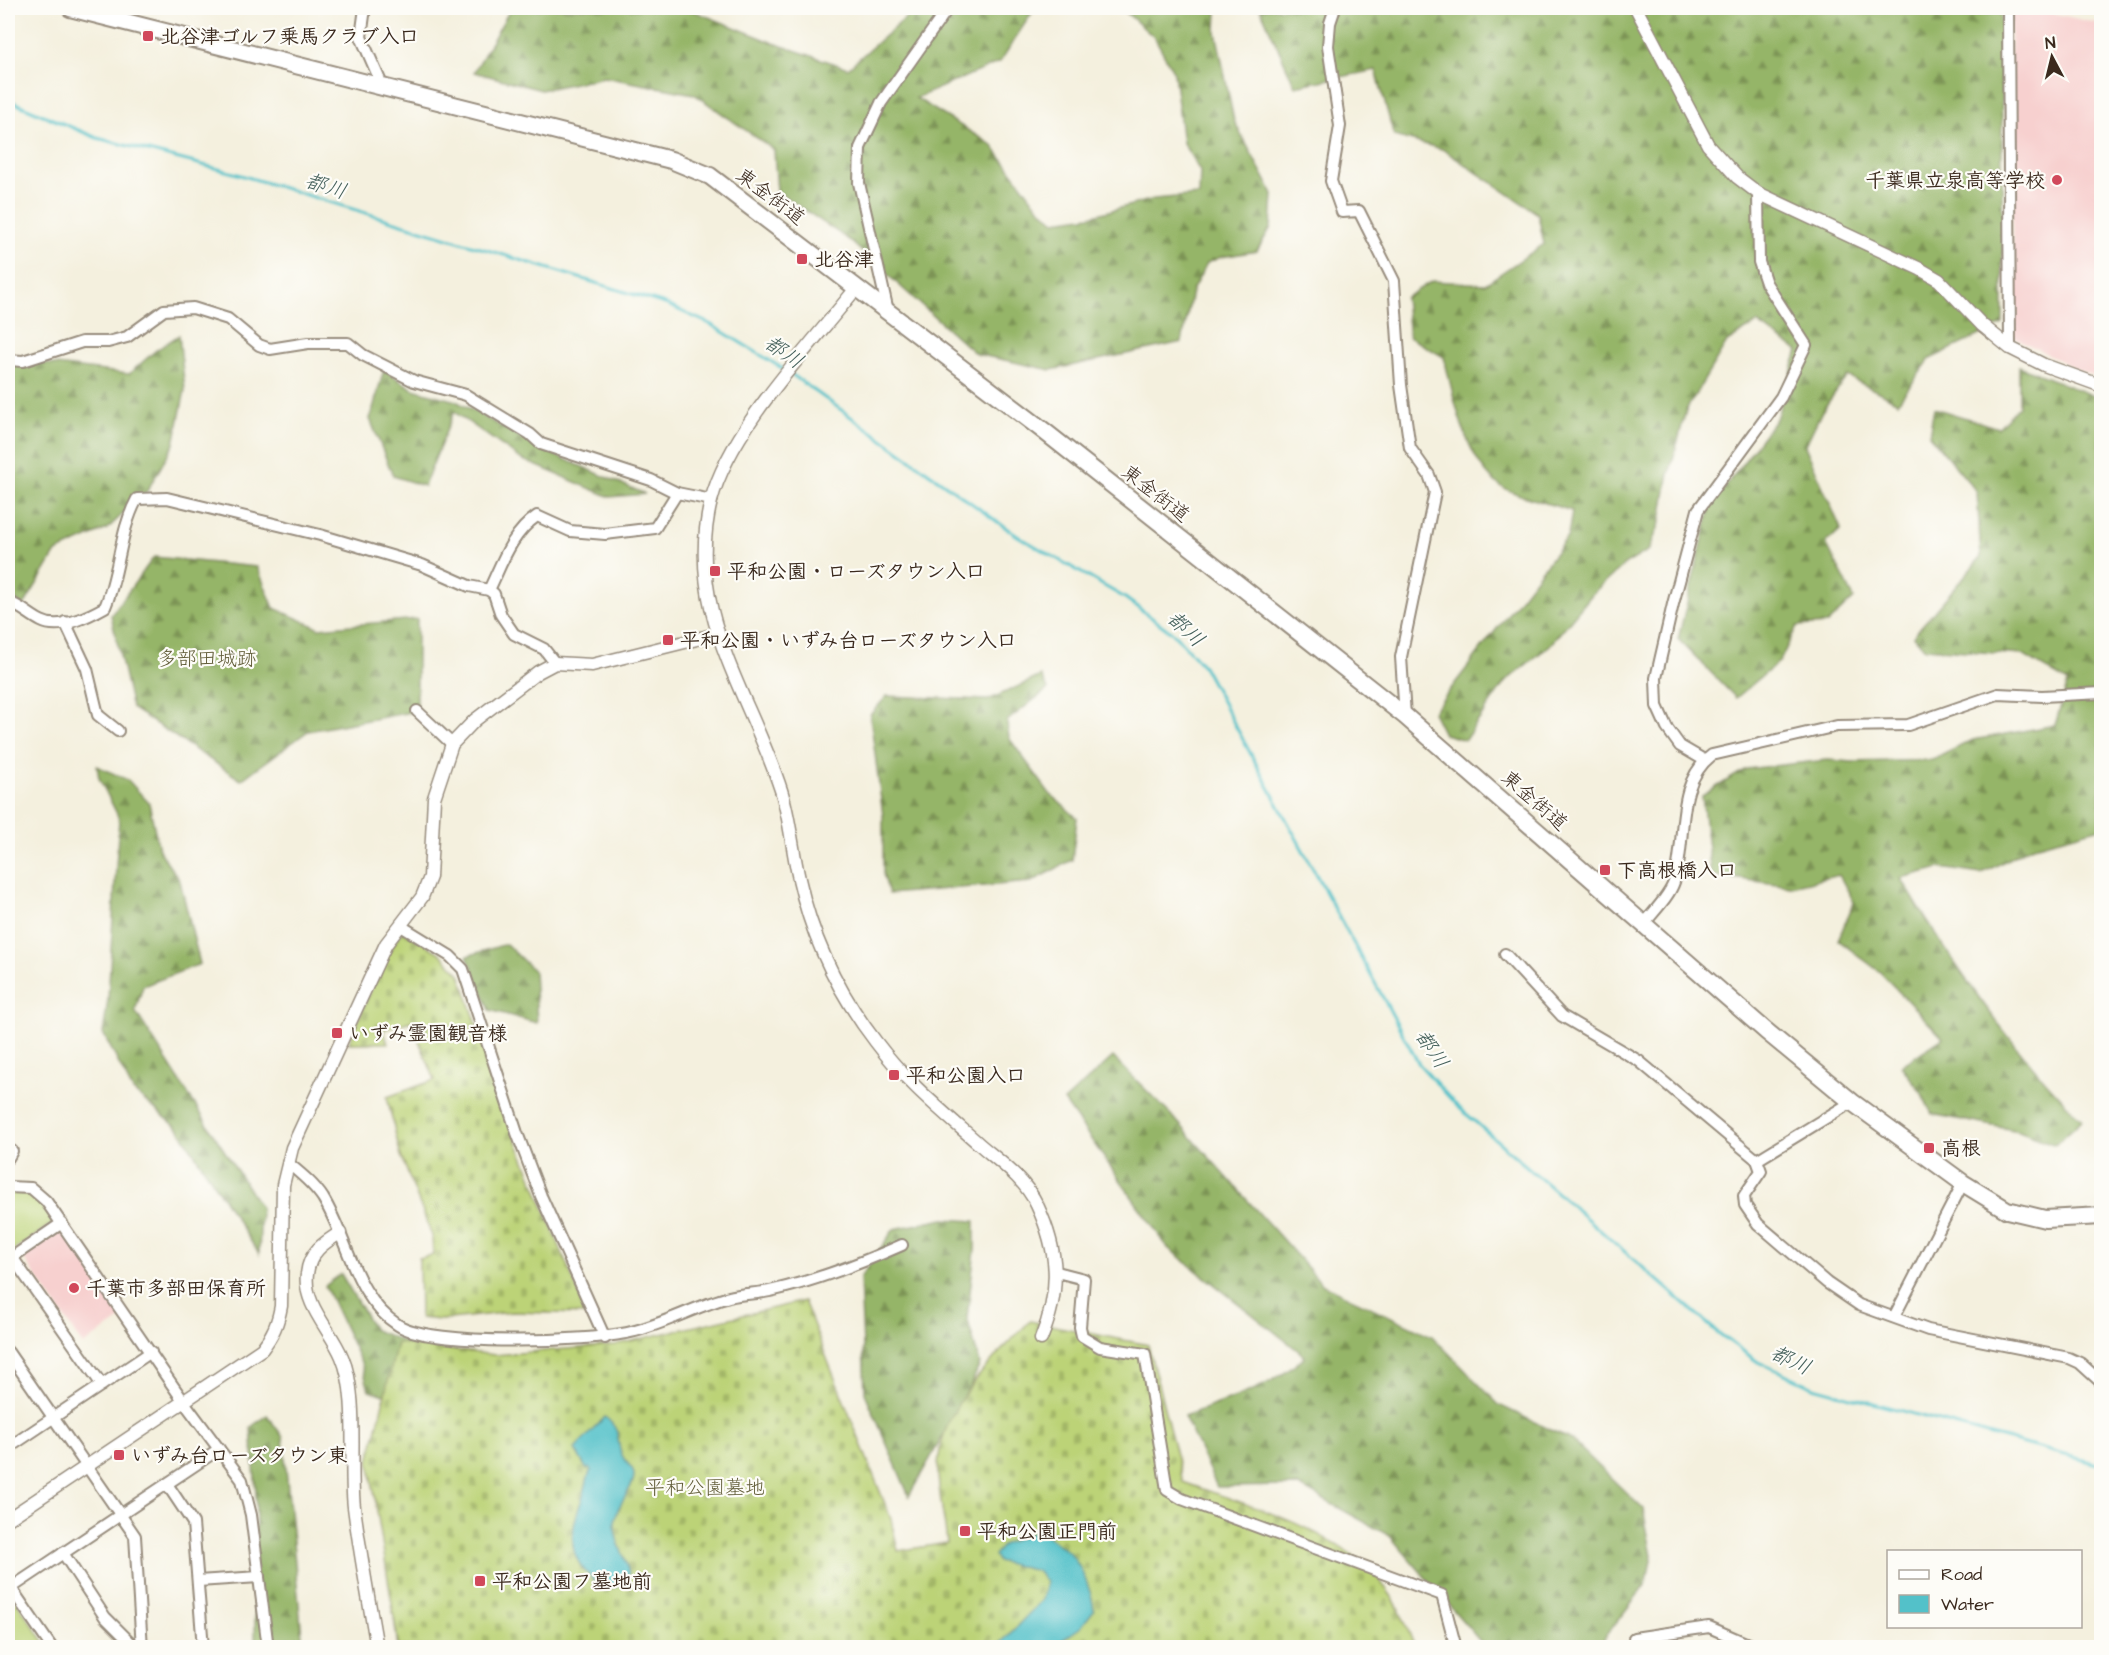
<svg xmlns="http://www.w3.org/2000/svg" width="2109" height="1655" font-family="'Architects Daughter','Klee One',sans-serif">
<style>
.built{fill:#f7d0cf}
.forest{fill:url(#forest-firs);stroke:#687043;stroke-width:1.5}
.cemetery{fill:url(#cemetery-stones);stroke:#7c7e4a;stroke-width:1.5}
.park{fill:#bcd377;stroke:#7c7e4a;stroke-width:1.5}
.water{fill:#53c1c9;stroke:#477674;stroke-width:1.5}
.lines{fill:none;stroke-linecap:round;stroke-linejoin:round}
.stream{stroke:#53c1c9;stroke-width:3}
.minor-casing{stroke:#988d7e;stroke-width:14}
.tertiary-casing{stroke:#988d7e;stroke-width:15}
.trunk-casing{stroke:#988d7e;stroke-width:20}
.minor{stroke:#fff;stroke-width:10}
.tertiary{stroke:#fff;stroke-width:12}
.trunk{stroke:#fff;stroke-width:16}
.poi-dot{fill:#d1495b;stroke:#fdfcf7;stroke-width:2}
.labels{text-anchor:middle;stroke-width:4.5;stroke-linejoin:round;paint-order:stroke}
.poi-label{font-size:20px;font-weight:bold;fill:#3b2a1e;stroke:#fdfcf7;text-anchor:start}
.street-label{font-size:20px;fill:#3b2a1e;stroke:#fdfcf7}
.park-label{font-size:20px;fill:#625d39;stroke:#fdfcf7}
.water-label{font-size:21px;font-style:italic;fill:#435f5a;stroke:#fdfcf7}
</style>
<defs>
<pattern id="forest-firs" width="22" height="20" patternUnits="userSpaceOnUse" patternTransform="scale(1.5)"><rect width="22" height="20" fill="#95b568"/><path d="M5 1l3.5 6h-7zM16 11l3.5 6h-7z" fill="#7b9355"/></pattern>
<pattern id="cemetery-stones" width="16" height="16" patternUnits="userSpaceOnUse" patternTransform="scale(1.5)"><rect width="16" height="16" fill="#bcd377"/><path d="M2 7V4a2 2 0 0 1 4 0v3zM10 15v-3a2 2 0 0 1 4 0v3z" fill="#a2b566"/></pattern>
</defs>
<rect width="100%" height="100%" fill="#fdfcf7"/>
<filter id="ink" filterUnits="userSpaceOnUse"><feTurbulence type="fractalNoise" baseFrequency=".0167" numOctaves="2"/><feDisplacementMap in="SourceGraphic" scale="12" xChannelSelector="R" yChannelSelector="G"/><feConvolveMatrix kernelMatrix="1 2 1 2 8 2 1 2 1" color-interpolation-filters="sRGB"/></filter>
<filter id="wash" filterUnits="userSpaceOnUse"><feTurbulence type="fractalNoise" baseFrequency=".008" numOctaves="4" result="noise"/><feDisplacementMap in="SourceGraphic" scale="24" xChannelSelector="R" yChannelSelector="G"/><feGaussianBlur stdDeviation="1.35" result="paint"/><feColorMatrix in="noise" values="0 0 0 0 0 0 0 0 0 0 0 0 0 0 0 0 0 1.4 0 .05"/><feComposite in="paint" operator="in"/></filter>
<g filter="url(#wash)">
<rect width="100%" height="100%" fill="#f4f0de"/>
<g class="built">
<polygon points="2010,8 2029,8 2101,24 2101,378 2076,369 2014,337"/>
<polygon points="59,1232 65,1233 125,1316 83,1345 24,1259 25,1254"/>
</g>
<g class="forest">
<polygon points="511,8 686,8 782,46 848,68 917,8 1035,8 1000,62 916,98 992,145 1039,208 1055,221 1090,216 1154,199 1199,195 1200,171 1183,143 1174,73 1155,38 1121,8 1217,8 1216,32 1234,121 1273,194 1271,227 1257,251 1221,257 1207,263 1192,291 1182,342 1051,370 976,354 849,240 777,191 774,150 694,94 604,77 541,90 474,72"/>
<path d="M1260,8H1937L1969,15L2001,13L2003,324L1930,359L1898,402L1847,376L1822,411L1805,446L1841,529L1826,543L1854,598L1827,624L1797,626L1780,661L1736,698L1678,639L1711,506L1776,419L1798,351L1757,323L1727,342L1686,410L1668,478L1661,520L1649,550L1624,565L1594,592L1550,645L1505,682L1465,740L1444,734L1433,712L1568,536L1572,511C1555,505 1515,496 1502,487C1465,462 1454,398 1444,357L1409,337L1405,298L1432,281L1485,284L1544,244L1538,214L1442,149L1394,136L1376,70L1295,86Z"/>
<polygon points="179,335 185,390 174,444 147,491 107,529 56,552 23,607 8,592 8,359 129,374 155,351"/>
<path d="M2019,366L2101,399V828L2030,847L1981,874L1940,868L1901,878C1952,964 2011,1049 2082,1120L2055,1145L2019,1131L1932,1114L1921,1092L1901,1066L1943,1038L1880,972L1838,940L1854,902L1839,875L1791,886L1711,875L1702,796L1746,769L1827,760L1853,762L1932,760L1973,740L2055,725L2068,682L2023,655L1925,648L1913,636L1981,557L1977,492L1929,435L1934,408L1998,428L2019,406Z"/>
<polygon points="384,370 413,389 456,401 539,448 645,494 610,497 521,459 454,412 424,486 393,476 370,419"/>
<polygon points="154,557 257,567 274,608 319,628 417,619 417,711 308,731 241,780 132,708 111,615"/>
<polygon points="1041,676 1048,689 1007,721 1009,738 1050,794 1077,818 1072,860 1031,882 889,894 883,874 883,816 870,715 887,696 988,700"/>
<polygon points="97,766 128,780 149,803 159,850 180,881 200,964 143,986 135,1011 261,1208 259,1254 178,1128 133,1091 103,1033 108,999 119,818 99,778"/>
<polygon points="506,944 534,971 537,1023 490,1010 467,956"/>
<path d="M1113,1057L1176,1120L1323,1285L1432,1336L1499,1405L1572,1440L1643,1509L1652,1556L1646,1584L1605,1637L1601,1647H1485L1390,1536L1299,1486L1217,1487L1184,1416C1225,1401 1273,1388 1305,1356L1168,1248L1064,1101Z"/>
<polygon points="944,1219 975,1221 975,1249 967,1318 980,1364 967,1393 909,1496 865,1393 860,1278 894,1229"/>
<polygon points="341,1274 374,1330 467,1366 432,1647 398,1647 371,1450 426,1408 369,1390 362,1365 325,1286"/>
<polygon points="267,1415 283,1437 303,1647 255,1647 256,1492 251,1427"/>
</g>
<g class="cemetery">
<polygon points="402,931 440,953 460,974 512,1129 587,1314 512,1312 441,1320 420,1318 419,1258 433,1255 432,1236 400,1153 387,1097 435,1080 411,1021 383,1030 388,1043 349,1043 382,963"/>
<path d="M804,1301L891,1519L898,1551L947,1543C945,1520 938,1494 938,1470C938,1409 991,1361 1030,1321L1148,1345L1183,1482C1254,1508 1349,1531 1392,1597C1402,1612 1408,1631 1415,1647H399L369,1461L397,1343L495,1355L614,1345Z"/>
</g>
<g class="park">
<polygon points="8,1191 33,1195 53,1219 52,1224 8,1254"/>
<polygon points="8,1595 12,1595 48,1647 8,1648"/>
</g>
<g class="water">
<path d="M605,1417C624,1432 614,1440 623,1457C628,1466 637,1468 633,1481C627,1498 614,1507 615,1527C615,1544 627,1557 629,1574L621,1585L606,1590C566,1561 567,1540 583,1496C586,1488 587,1476 591,1470L589,1468L587,1470L575,1449Z"/>
<path d="M1034,1532L1046,1534C1052,1541 1057,1544 1065,1549C1080,1560 1092,1592 1094,1610L1081,1627L1052,1647H997L1042,1600L1046,1582L1037,1571L997,1561L994,1555L1004,1544Z"/>
</g>
<g class="lines">
<g class="stream">
<polyline points="8,100 97,138 234,173 665,304 710,324 785,370"/>
<polyline points="791,374 1016,535 1125,598 1175,635 1203,666 1419,1064 1456,1105 1717,1332 1758,1362 1814,1387 2102,1465"/>
</g>
</g>
</g>
<g filter="url(#ink)">
<g class="lines">
<defs>
<g id="minor">
<polyline points="365,8 361,37 383,87"/>
<polyline points="1335,8 1330,23 1328,46 1340,126 1331,181 1342,212 1359,211 1394,281 1401,385 1410,448 1429,475 1435,492 1401,657 1405,716"/>
<polyline points="2008,8 2010,348"/>
<polyline points="8,10 8,8"/>
<polyline points="888,311 859,183 860,148 881,103 948,8"/>
<polyline points="8,360 23,361 82,342 108,342 127,337 164,310 193,308 228,319 259,345 270,349 308,343 348,343 363,355 414,381 466,395 530,434 541,444 651,480 677,493 712,500"/>
<path d="M489,590C502,563 511,534 537,516L570,531L605,534L655,528L677,493"/>
<path d="M8,602C21,606 29,615 41,621C60,631 89,616 105,607C120,572 119,532 137,499L167,498L320,535L422,565L469,586L489,590L494,594L501,615L514,634L544,649L555,663"/>
<polyline points="65,622 87,669 98,715 118,731"/>
<polyline points="417,711 452,744"/>
<polyline points="1704,760 1680,746 1667,728 1657,706 1656,678 1673,604 1698,510 1781,397 1806,345 1766,283 1759,262 1758,193"/>
<path d="M1644,924C1653,912 1669,897 1674,882C1688,841 1673,785 1712,755L1837,726L1908,725L1998,694L2042,696L2102,693"/>
<polyline points="401,926 450,956 463,969 517,1133 541,1196 605,1338"/>
<polyline points="1505,954 1562,1016 1639,1061 1757,1160 1761,1171 1744,1196 1745,1205 1758,1224 1827,1283 1859,1305 1928,1330 2069,1358 2080,1363 2102,1383"/>
<polyline points="8,1158 12,1151"/>
<polyline points="1757,1160 1852,1102"/>
<path d="M288,1163C300,1173 314,1184 323,1198C348,1239 355,1298 398,1325C433,1347 589,1342 631,1332C665,1324 696,1306 729,1297C742,1293 756,1294 770,1291C815,1281 859,1264 902,1245"/>
<polyline points="8,1187 31,1188 46,1201 184,1402 242,1480 251,1515 268,1648"/>
<polyline points="12,1257 102,1385"/>
<polyline points="8,1260 62,1223"/>
<polyline points="1057,1272 1084,1279 1080,1327 1082,1336 1100,1347 1145,1354 1167,1490 1182,1499 1442,1595 1456,1648"/>
<polyline points="1894,1317 1963,1183"/>
<polyline points="8,1352 135,1536 142,1648"/>
<polyline points="8,1448 151,1352"/>
<polyline points="167,1484 193,1523 203,1648"/>
<polyline points="63,1553 105,1617 136,1648"/>
<polyline points="198,1581 259,1577"/>
<polyline points="11,1588 52,1648"/>
<polyline points="8,1590 219,1449"/>
<polyline points="1634,1638 1709,1627 1757,1648"/>
</g>
<g id="tertiary">
<polyline points="1636,8 1708,145 1737,177 1758,193 1920,269 1939,280 1982,325 2010,348 2044,365 2102,386"/>
<path d="M857,287C810,347 730,428 711,501C684,610 749,692 781,790C790,818 792,849 799,879C812,938 839,994 876,1042C905,1081 943,1112 979,1144C1000,1162 1025,1179 1037,1205C1059,1252 1061,1290 1041,1339"/>
<path d="M340,1233C323,1243 309,1253 307,1274C303,1305 331,1330 342,1357C359,1396 349,1463 354,1507C360,1554 369,1601 377,1648"/>
<path d="M8,1519L262,1349C273,1335 278,1323 281,1306L283,1185L292,1148L386,944L422,897L430,877L434,798L452,744L475,720L538,672L555,663L592,665L717,634"/>
</g>
<polyline id="trunk" points="70,8 671,160 710,176 1044,431 1405,716 1766,1031 1852,1102 1963,1183 2007,1210 2045,1219 2102,1216"/>
</defs>
<use href="#minor" class="minor-casing"/>
<use href="#tertiary" class="tertiary-casing"/>
<use href="#trunk" class="trunk-casing"/>
<use href="#minor" class="minor"/>
<use href="#tertiary" class="tertiary"/>
<use href="#trunk" class="trunk"/>
</g>
</g>
<g class="poi-dot">
<rect x="142" y="30" width="12" height="12" rx="3"/>
<circle cx="2057" cy="180" r="6"/>
<rect x="796" y="253" width="12" height="12" rx="3"/>
<rect x="709" y="565" width="12" height="12" rx="3"/>
<rect x="662" y="634" width="12" height="12" rx="3"/>
<rect x="1599" y="864" width="12" height="12" rx="3"/>
<rect x="331" y="1027" width="12" height="12" rx="3"/>
<rect x="888" y="1069" width="12" height="12" rx="3"/>
<rect x="1923" y="1142" width="12" height="12" rx="3"/>
<circle cx="74" cy="1288" r="6"/>
<rect x="113" y="1449" width="12" height="12" rx="3"/>
<rect x="959" y="1525" width="12" height="12" rx="3"/>
<rect x="474" y="1575" width="12" height="12" rx="3"/>
</g>
<g class="labels">
<g class="poi-label">
<text x="160" y="43">北谷津ゴルフ乗馬クラブ入口</text>
<text x="2045" y="187" text-anchor="end">千葉県立泉高等学校</text>
<text x="814" y="266">北谷津</text>
<text x="727" y="578">平和公園・ローズタウン入口</text>
<text x="680" y="647">平和公園・いずみ台ローズタウン入口</text>
<text x="1617" y="877">下高根橋入口</text>
<text x="349" y="1040">いずみ霊園観音様</text>
<text x="906" y="1082">平和公園入口</text>
<text x="1941" y="1155">高根</text>
<text x="86" y="1295">千葉市多部田保育所</text>
<text x="131" y="1462">いずみ台ローズタウン東</text>
<text x="977" y="1538">平和公園正門前</text>
<text x="492" y="1588">平和公園フ墓地前</text>
</g>
<g class="street-label">
<text transform="translate(771 196) rotate(37)" y="7">東金街道</text>
<text transform="translate(1156 493) rotate(38)" y="7">東金街道</text>
<text transform="translate(1535 800) rotate(41)" y="7">東金街道</text>
</g>
<g class="park-label">
<text x="207" y="665">多部田城跡</text>
<text x="705" y="1494">平和公園墓地</text>
</g>
<g class="water-label">
<text transform="translate(326 186) rotate(17)" y="7">都川</text>
<text transform="translate(784 352) rotate(34)" y="7">都川</text>
<text transform="translate(1186 629) rotate(43)" y="7">都川</text>
<text transform="translate(1432 1049) rotate(56)" y="7">都川</text>
<text transform="translate(1791 1360) rotate(25)" y="7">都川</text>
</g>
</g>
<rect width="2109" height="1655" fill="none" stroke="#fdfcf7" stroke-width="30"/>
<rect x="1887" y="1550" width="195" height="78" fill="#fdfcf7" stroke="#afa8a0" stroke-width="1.5"/>
<rect x="1899" y="1570" width="30" height="9" fill="#ffffff" stroke="#afa8a0" stroke-width="1.5"/>
<text x="1941" y="1580" font-size="18" fill="#3b2a1e">Road</text>
<rect x="1899" y="1595" width="30" height="18" fill="#53c1c9" stroke="#afa8a0" stroke-width="1.5"/>
<text x="1941" y="1610" font-size="18" fill="#3b2a1e">Water</text>
<g transform="translate(2052 57) rotate(353)" stroke="#fdfcf7" stroke-width="4.5" paint-order="stroke">
<path d="M0-4.5L10 22L0 15L-10 22Z" fill="#3b2a1e"/>
<text y="-9" font-size="16" font-weight="bold" text-anchor="middle" fill="#3b2a1e">N</text>
</g>
</svg>
